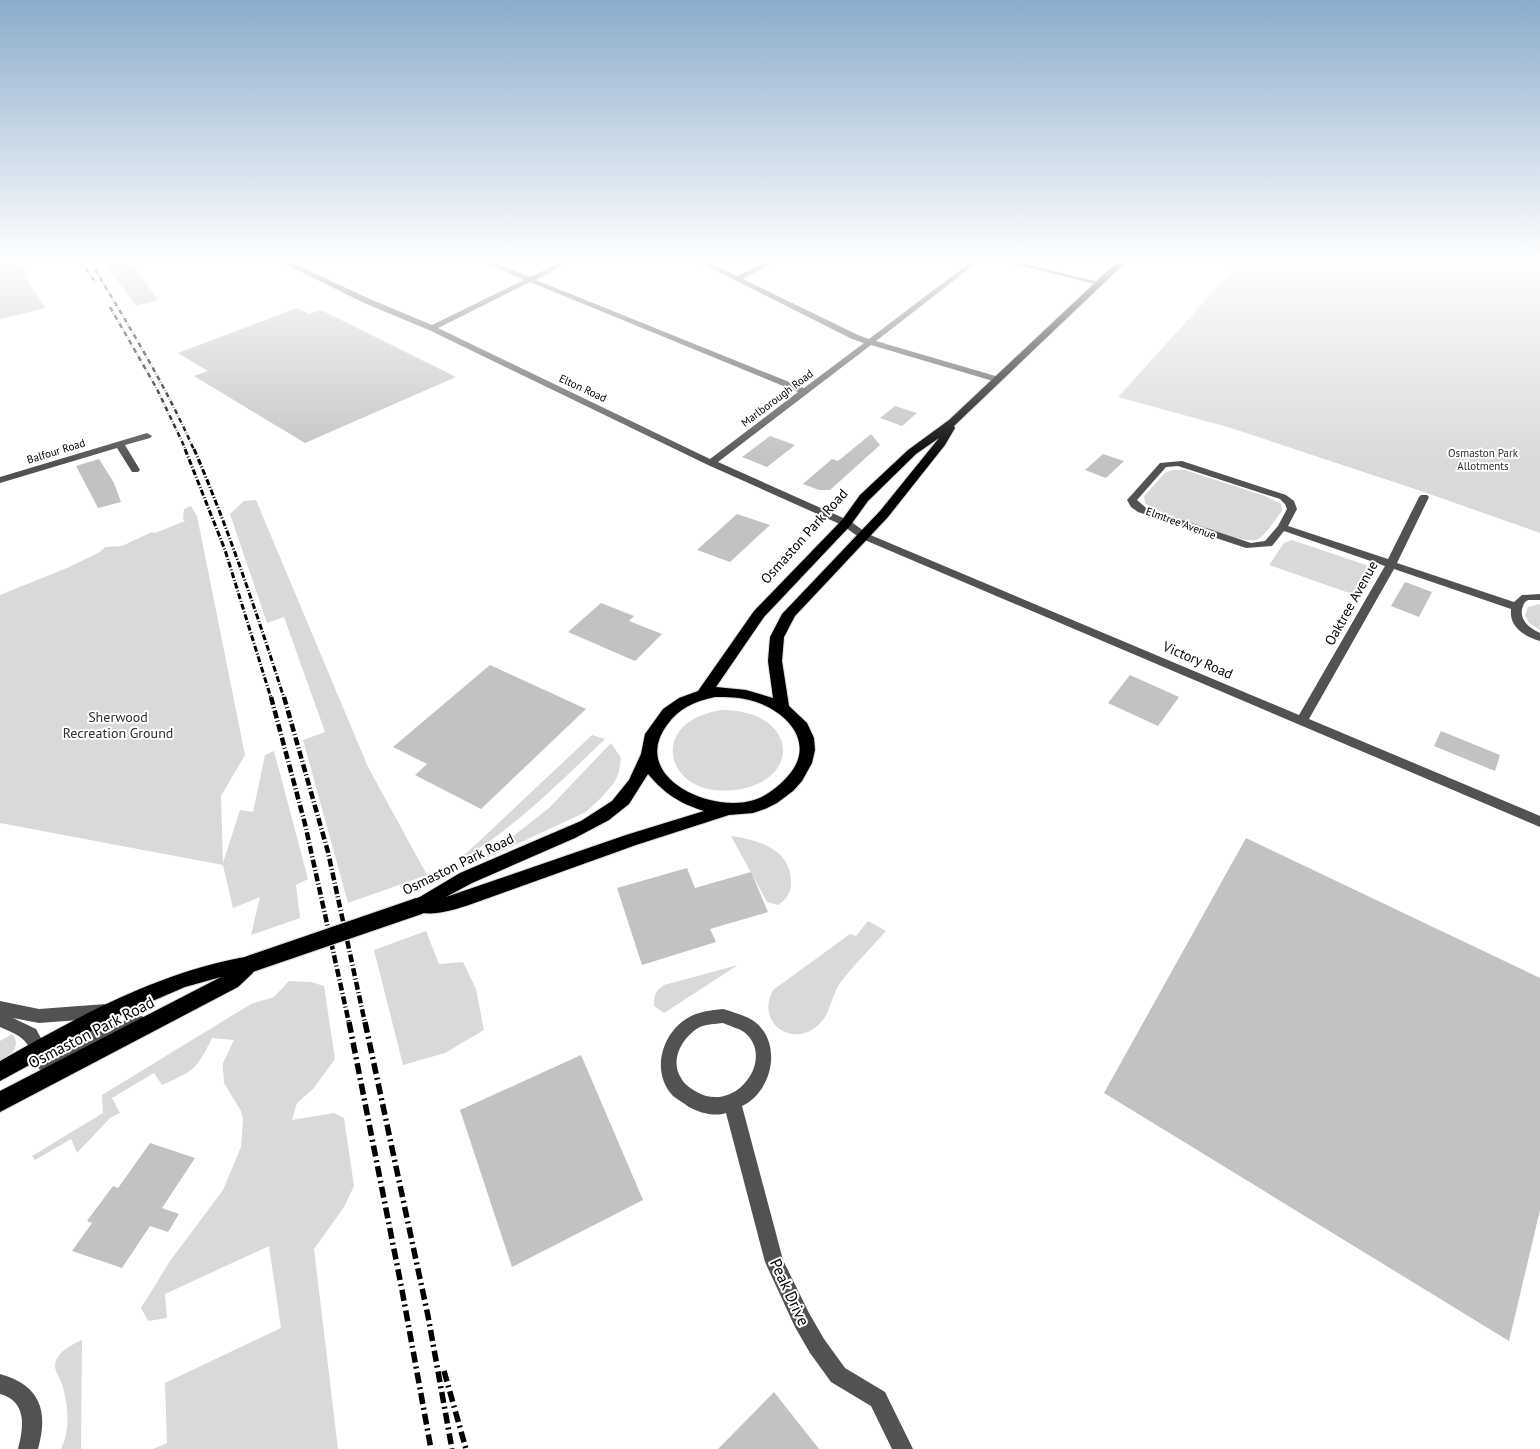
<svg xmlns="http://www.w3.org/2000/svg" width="1540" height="1449" font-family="'PT Sans',sans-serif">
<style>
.green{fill:#d9d9d9}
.building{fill:#c2c2c2}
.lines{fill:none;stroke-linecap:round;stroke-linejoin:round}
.highway-casing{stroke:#dbdbdb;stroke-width:2}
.minor{fill:#525252;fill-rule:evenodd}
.highway{fill:#000;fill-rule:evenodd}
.rail-far3{stroke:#000;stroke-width:2.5;stroke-dasharray:5 2 0.5 2;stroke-linecap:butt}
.rail-far2{stroke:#000;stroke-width:3;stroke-dasharray:6 2 1 2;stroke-linecap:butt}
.rail-far1{stroke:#000;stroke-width:4.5;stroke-dasharray:8 2.5 1 2.5;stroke-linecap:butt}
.rail{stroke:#000;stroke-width:5.5;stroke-dasharray:11 4 2 4;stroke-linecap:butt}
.highway-bridge-casing{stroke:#dbdbdb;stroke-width:19;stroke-linecap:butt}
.highway-bridge{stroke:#000;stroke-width:17}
.labels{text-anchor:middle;stroke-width:4;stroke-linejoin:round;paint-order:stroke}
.far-street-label{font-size:11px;fill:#000;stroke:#fff}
.far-park-label{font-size:11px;fill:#303030;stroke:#fff}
.street-label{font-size:14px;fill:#000;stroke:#fff}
.park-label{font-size:14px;fill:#303030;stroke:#fff}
.near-street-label{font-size:16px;fill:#000;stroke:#fff}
</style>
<rect width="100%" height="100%" fill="#fff"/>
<g class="green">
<polygon points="1241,261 1540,261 1540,533 1424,492 1231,428 1118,397"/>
<path d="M1173,470H1185L1265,496L1281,504L1282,511C1275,519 1266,536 1256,540C1243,545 1164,514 1149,506L1145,503L1144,496L1166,472Z"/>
<polygon points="256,500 368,767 427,875 348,903 303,740 325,732 284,617 267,623 230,514 244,501"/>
<polygon points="191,506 197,516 245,755 221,796 223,863 240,810 253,812 265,755 274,751 308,879 296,885 300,918 251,935 260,897 233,908 223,865 0,823 0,595 67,568 100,552 105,547 122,546 152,532 155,533 185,521 183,519 184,509"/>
<polygon points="1292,540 1366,565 1369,569 1355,595 1269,565 1284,543"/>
<polygon points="1540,604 1540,630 1529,623 1525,615 1528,607"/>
<path d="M723,710C799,711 803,782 734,790C665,799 645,720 723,710Z"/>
<path d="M592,735L605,739C558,784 514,829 457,862Z"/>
<polygon points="611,743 621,758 619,772 614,783 602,797 586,812 474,864 512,837 549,808"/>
<path d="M731,836C759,840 791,849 791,883C791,893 786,900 778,905L767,902Z"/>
<path d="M868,921L886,931C871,948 854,965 840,983C832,994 831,1011 822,1021C798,1051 754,1026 773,990L850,934L856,936Z"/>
<polygon points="426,931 439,964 463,962 476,989 484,1030 445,1053 403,1065 374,950"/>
<path d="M738,965L664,1013L654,1006C654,995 655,991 664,985Z"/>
<path d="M289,981L311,982L324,986L335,1059L313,1089L297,1103L292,1120L334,1113L344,1118L354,1186L344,1207L314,1249L338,1449H153L167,1443L165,1383L281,1328L269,1246L165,1294L167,1318L148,1321L141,1308L170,1261L223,1190L241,1147L243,1120L241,1111L224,1083L223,1068V1063L234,1040L212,1038C197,1069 194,1071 162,1085L154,1073L112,1098L120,1113L110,1118L77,1153L71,1139L35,1160L32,1156L103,1113L102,1095L251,1004L274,997Z"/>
<path d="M12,1034C22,1045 11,1056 0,1062V1041Z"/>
<path d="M82,1340L81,1449H61C71,1429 68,1405 62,1384C60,1379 55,1371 55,1366C56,1352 71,1345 82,1340Z"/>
</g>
<g class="building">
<polygon points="14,261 18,261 30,275 24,276 46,308 0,319 0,264"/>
<polygon points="103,261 131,261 158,300 136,306"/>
<polygon points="297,308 309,314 321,310 456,377 305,443 194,376 208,371 178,353"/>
<polygon points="895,406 917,413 902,426 880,418"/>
<polygon points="871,434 880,445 830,490 819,490 803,484 832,459 838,461"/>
<polygon points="770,436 795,445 767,467 742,457"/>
<polygon points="1103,454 1124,461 1106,478 1085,470"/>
<polygon points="99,459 114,483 121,502 98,508 76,466"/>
<polygon points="737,514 770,525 730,562 697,550"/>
<polygon points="1405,582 1432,592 1419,617 1391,606"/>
<polygon points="601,603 634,616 629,621 662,634 635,661 568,632"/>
<polygon points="490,665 586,709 481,809 415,775 427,764 393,747"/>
<polygon points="1130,675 1179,697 1158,726 1108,703"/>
<polygon points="1441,731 1500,755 1495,771 1434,746"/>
<polygon points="1246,838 1540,978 1540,1210 1509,1341 1104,1093"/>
<polygon points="687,868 695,888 751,872 768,912 710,929 716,942 642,965 617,888"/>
<polygon points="581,1055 643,1200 512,1267 460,1110"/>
<polygon points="150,1143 195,1158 162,1208 179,1214 168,1232 150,1226 122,1268 72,1251 92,1223 87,1221 113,1186 118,1188"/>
<polygon points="774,1392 819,1449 718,1449"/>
</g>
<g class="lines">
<defs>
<g id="highway">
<path d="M1118,261H1127L954,426L955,428L945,445L888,517L795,616L784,637L782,661L789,706L807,723L814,738L815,750L812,763L802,781L793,791L777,803L765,809L753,813L729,815L636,845L466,906C449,911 431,917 413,911L410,906L413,901L460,873L581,821L612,801L629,780L641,754L645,734L663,709L679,698L698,691L754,611L842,520L860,495L908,450L949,420ZM939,438L880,511L782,614L770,637L768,661L773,698L746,690L716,687L764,617L850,526L868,501L916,454ZM715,697C727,697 741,697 753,701C787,711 817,743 788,776C779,786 767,796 754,800C711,814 629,777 667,725C679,708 695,701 715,697ZM648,774C665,794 679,803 704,811L626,835L446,897L472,883L575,838L609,820L629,804Z"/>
<path d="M250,956L256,958L259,964L256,970L238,987L0,1112V1091L221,977L185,987L127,1012L0,1081V1061C82,1015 155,973 250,956Z"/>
</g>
</defs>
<use href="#highway" class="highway-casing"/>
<g class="minor">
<path d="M279,261H288L370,299L432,325L524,280L481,261H490L530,277L563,261H571L536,280L804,388L864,343L852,339L697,261H705L737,276L768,261H776L743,279L858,335L869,339L972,261H979L876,341L999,377V381H993L871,345L718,462L850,521L868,534L1299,715L1385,566L1284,531L1272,546L1246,548L1138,512L1131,507L1127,500L1160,463L1182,461L1286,495L1294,501L1297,509L1288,526L1388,559L1419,497L1421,495H1427L1429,497L1397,563L1514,602L1522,595L1540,594V600H1528L1525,602C1516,617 1527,627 1540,633V641C1524,636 1509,627 1511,609L1394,569L1309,719L1540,816V827L860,538L842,525L708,465L429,330L364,303ZM530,282L798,392L710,459L438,328ZM1178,466L1280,499L1285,504L1287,509L1278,526L1265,541L1251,543L1146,508L1137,500L1166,467Z"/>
<polygon points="1001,261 1013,261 1103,283 1099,285"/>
<polygon points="147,433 152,436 150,438 125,445 140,470 138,472 132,472 117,448 0,483 0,477"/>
<path d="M0,1001L39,1009L106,1004L112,1006L114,1011L112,1016L106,1018L39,1023L13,1018L36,1029L49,1053L95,1029L141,1016L147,1018L149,1023L147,1028L105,1040L45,1072L39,1069C27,1042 29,1039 0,1027Z"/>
<path d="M723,1009C733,1012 747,1016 755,1022C783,1044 772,1092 742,1106L783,1260L809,1313L824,1339L845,1368L885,1392L913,1449H892L871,1406L831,1382L810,1353L795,1327L765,1262L726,1113C714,1117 700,1113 689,1107C684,1103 678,1100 673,1096C651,1073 661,1035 686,1019C697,1012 710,1010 723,1009ZM723,1023C729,1026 738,1028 744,1032C777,1058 735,1116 695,1091C689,1087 684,1084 681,1078C669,1060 683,1036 700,1027C707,1024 715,1024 723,1023Z"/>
<path d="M0,1374C40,1385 49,1411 38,1449H18C24,1427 27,1401 0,1394Z"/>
</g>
<use href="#highway" class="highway"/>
<g class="rail-far3">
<polyline points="80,261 96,283"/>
<path d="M90,261C127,323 165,384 194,450"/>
<polyline points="110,307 157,389 186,450"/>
</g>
<g class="rail-far2">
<polyline points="185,449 225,550 271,698"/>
<path d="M194,449C229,530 257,614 284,698"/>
</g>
<g class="rail-far1">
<polyline points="271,697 305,824 349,1023"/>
<polyline points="284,697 328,852 365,1023"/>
</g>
<g class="rail">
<polyline points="349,1022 402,1290 431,1449"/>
<polyline points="365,1022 428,1316 452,1449"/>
<polyline points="444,1371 466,1449"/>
</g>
<defs>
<polyline id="highway-bridge" points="250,964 419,906"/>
</defs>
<use href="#highway-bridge" class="highway-bridge-casing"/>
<use href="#highway-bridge" class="highway-bridge"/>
</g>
<linearGradient id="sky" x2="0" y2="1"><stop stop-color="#8baccb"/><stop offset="0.56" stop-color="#fff"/><stop offset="1" stop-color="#fff" stop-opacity="0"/></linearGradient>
<rect width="1540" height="464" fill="url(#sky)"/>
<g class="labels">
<g class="far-street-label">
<text transform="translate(583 388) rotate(25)" y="4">Elton Road</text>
<text transform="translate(777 398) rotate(-37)" y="4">Marlborough Road</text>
<text transform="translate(56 451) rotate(-17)" y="4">Balfour Road</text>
<text transform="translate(1181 523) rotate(20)" y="4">Elmtree Avenue</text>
</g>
<g class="far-park-label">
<text x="1483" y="457">Osmaston Park<tspan x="1483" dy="13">Allotments</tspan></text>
</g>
<g class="street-label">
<text transform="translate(804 536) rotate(-48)" y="5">Osmaston Park Road</text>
<text transform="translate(1351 603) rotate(-61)" y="5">Oaktree Avenue</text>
<text transform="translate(1198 660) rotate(23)" y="5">Victory Road</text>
<text transform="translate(458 864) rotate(-26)" y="5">Osmaston Park Road</text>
</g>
<g class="park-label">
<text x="118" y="722">Sherwood<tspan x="118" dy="16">Recreation Ground</tspan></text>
</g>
<g class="near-street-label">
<text transform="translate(91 1032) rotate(-27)" y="6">Osmaston Park Road</text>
<text transform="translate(790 1292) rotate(65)" y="6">Peak Drive</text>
</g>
</g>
</svg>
